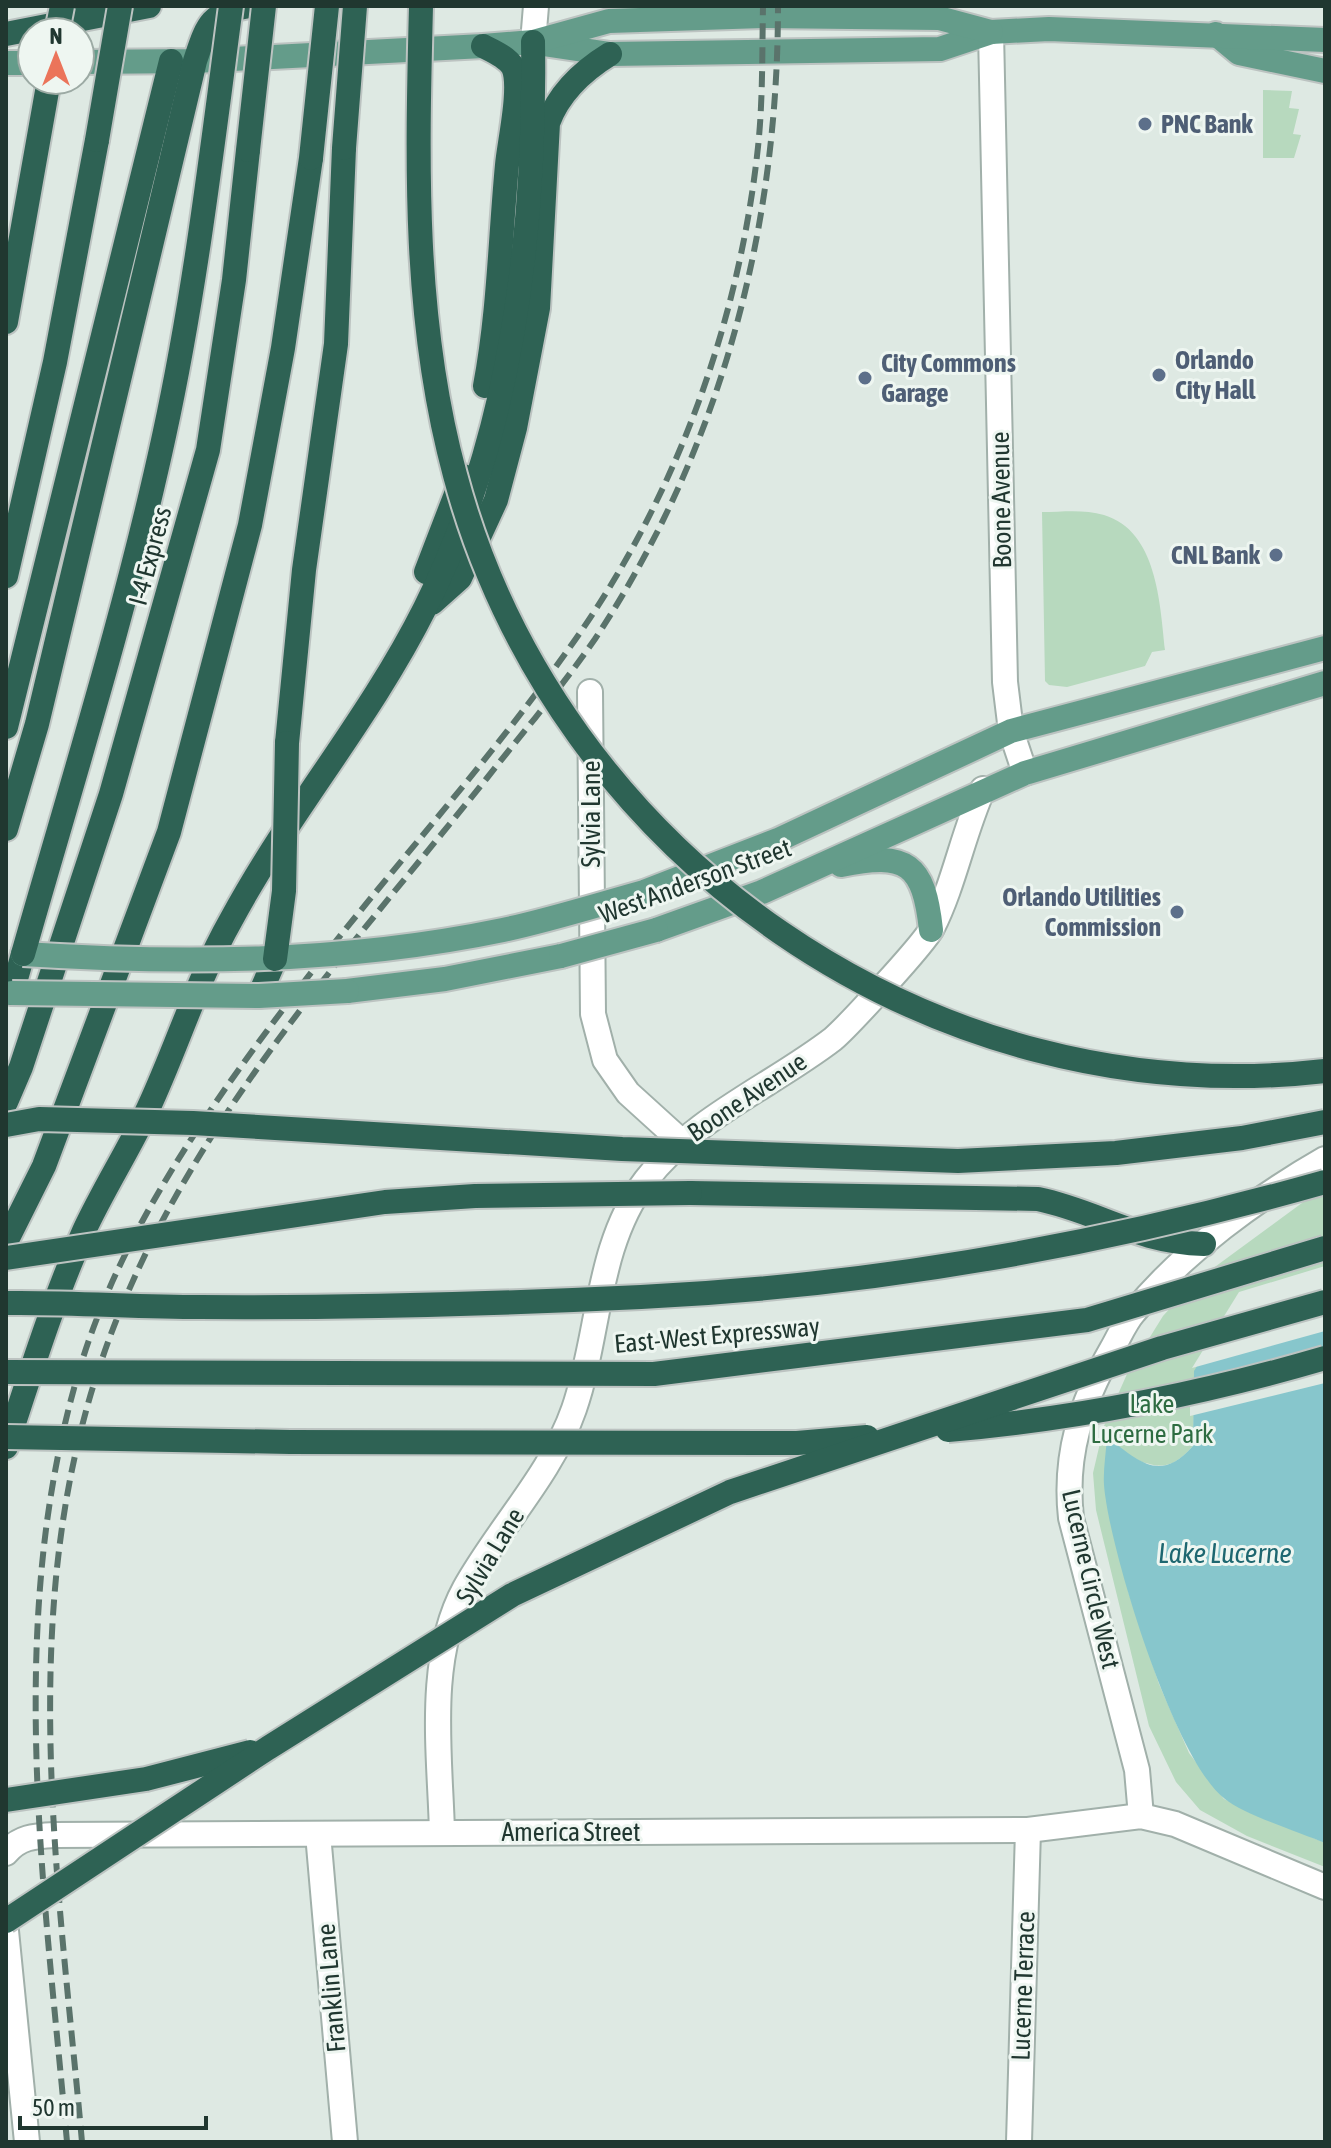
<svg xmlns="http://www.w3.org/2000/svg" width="1331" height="2148" font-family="'Asap Condensed',sans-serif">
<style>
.green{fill:#b7d9be}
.water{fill:#87c6cc}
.pier{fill:#dee9e3}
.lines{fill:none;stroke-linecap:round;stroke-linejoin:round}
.minor-casing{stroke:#a1b0aa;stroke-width:28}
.major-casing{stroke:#bcc3c1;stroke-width:28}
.highway-casing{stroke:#bcc3c1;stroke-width:28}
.minor{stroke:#fff;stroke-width:24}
.major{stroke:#649c8a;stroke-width:24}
.highway{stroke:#2e6254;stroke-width:24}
.rail{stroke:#5a736b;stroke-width:6;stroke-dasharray:16 8;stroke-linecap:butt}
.major-bridge-casing{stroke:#bcc3c1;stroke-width:28;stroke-linecap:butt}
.highway-bridge-casing{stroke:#bcc3c1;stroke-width:28;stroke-linecap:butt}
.major-bridge{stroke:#649c8a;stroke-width:24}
.highway-bridge{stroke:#2e6254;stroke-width:24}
.service-dot{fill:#5c6f8a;stroke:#eef6f1;stroke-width:3}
.labels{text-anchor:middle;stroke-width:6;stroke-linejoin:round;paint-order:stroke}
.service-label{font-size:26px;font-weight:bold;fill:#4e5e75;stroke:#eef6f1;text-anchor:start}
.street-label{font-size:26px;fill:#203730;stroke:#eef6f1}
.park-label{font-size:26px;fill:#2d6c41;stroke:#eef6f1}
.water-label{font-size:28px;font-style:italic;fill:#1e6770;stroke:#eef6f1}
</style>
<rect width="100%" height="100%" fill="#dee9e3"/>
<g class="green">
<polygon points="1263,90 1292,91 1289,108 1299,109 1293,134 1301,135 1294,158 1263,158"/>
<path d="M1042,512C1062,512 1084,509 1104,515C1157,531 1160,603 1165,650L1152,652L1145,666L1067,687L1049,685L1045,681Z"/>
<path d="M1325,1186V1270L1195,1371L1193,1446C1174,1467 1163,1470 1137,1460L1128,1591L1159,1684L1189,1753L1224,1799L1325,1843V1867L1247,1836L1200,1810L1176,1782L1149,1726L1096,1510L1093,1473L1104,1426L1127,1374L1163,1316L1193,1283Z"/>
</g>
<path class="water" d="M1325,1270V1843C1301,1833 1243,1814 1225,1799C1175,1762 1109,1549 1104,1485C1103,1470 1106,1453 1107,1437C1140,1462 1160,1483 1193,1446L1194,1371L1241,1294Z"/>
<g class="pier">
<polygon points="1325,1266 1325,1331 1192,1368 1239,1292"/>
<polygon points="1325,1349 1325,1383 1190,1416 1190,1382"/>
</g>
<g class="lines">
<defs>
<g id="minor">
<polyline points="991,32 1005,682 1011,731 1025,773"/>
<polyline points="533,42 536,6"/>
<polyline points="590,692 593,1014 605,1060 628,1093 682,1142"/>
<path d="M1141,1816L1137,1770L1071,1518C1064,1455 1081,1403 1112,1349C1119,1337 1125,1322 1134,1312C1184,1251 1257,1198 1325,1159"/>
<path d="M442,1832C440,1755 426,1659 465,1588C499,1527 551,1475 574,1409C600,1334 596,1246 646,1180C693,1118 772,1086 833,1039C848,1026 924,944 932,928C954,885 963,833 983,789"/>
<polyline points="318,1834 345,2142"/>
<path d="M6,1853C19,1837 34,1836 55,1835L1028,1830L1141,1816L1175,1824L1325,1887"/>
<polyline points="6,1931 27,2142"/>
<polyline points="1019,2142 1028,1830"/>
</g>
<g id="major">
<polyline points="1216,34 1239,53 1325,71"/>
<polyline points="543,44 610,54 940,49 991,32 1049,29 1325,40"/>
<polyline points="80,62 195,61 483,46 533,42 609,21 763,16 939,18 991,32"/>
<polyline points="6,63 32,63"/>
<path d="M841,865C907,851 924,864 931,930"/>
<polyline points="644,892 778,840 1011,731 1325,648"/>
<polyline points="656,930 762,892 1025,773 1325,683"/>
<polyline points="347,991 445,979 561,956"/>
</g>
<g id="highway">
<polyline points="6,34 149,6"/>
<path d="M483,46C493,51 507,57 513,67C522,87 509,142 507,165C500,239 499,312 485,386"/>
<polyline points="6,322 49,80"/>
<polyline points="426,572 463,476"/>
<polyline points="6,576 55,362 97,140"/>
<path d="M432,603L460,578L496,500L515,428L538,308L548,123C559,93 584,70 610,54"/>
<polyline points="6,727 171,61"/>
<polyline points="287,743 304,570 336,344 344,148"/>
<path d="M6,829L37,724L195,61C207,25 210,12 250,6"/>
<polyline points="12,993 23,954"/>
<polyline points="259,996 275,959"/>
<polyline points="6,1102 21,1067 111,794 208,450 234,280 248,150"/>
<path d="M690,1193L1038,1199C1100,1212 1135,1242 1204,1244"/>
<polyline points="6,1242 44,1166 169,832 250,525 283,348 311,158"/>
<path d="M6,1447C30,1375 53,1300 84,1231C103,1190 128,1151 148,1109C177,1047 197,980 231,920C289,812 370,718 425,608C512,435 536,234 533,42"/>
</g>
</defs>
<use href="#minor" class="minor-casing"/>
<use href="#major" class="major-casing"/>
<use href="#highway" class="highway-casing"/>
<use href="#minor" class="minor"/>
<use href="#major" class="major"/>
<use href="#highway" class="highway"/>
<g class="rail">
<path d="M67,2142C44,1882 3,1616 82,1361C125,1224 214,1100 300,987C388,872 486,766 570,647C674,502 739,325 758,147C763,100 762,53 763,6"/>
<path d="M82,2142C59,1883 15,1615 101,1362C177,1137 341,960 487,778C523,732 562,687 595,639C720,450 778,232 778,6"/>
</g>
<defs>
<g id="major-bridge">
<path d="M23,954C184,964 344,963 503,930C550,920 597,905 644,892"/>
<polyline points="561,956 656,930"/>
<polyline points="12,993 259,996 347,991"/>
</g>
<g id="highway-bridge">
<path d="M421,6C417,165 413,320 455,475C557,856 932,1116 1325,1071"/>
<polyline points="57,32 62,6"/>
<polyline points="97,140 120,6"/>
<polyline points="344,148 355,6"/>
<polyline points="248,150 264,6"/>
<polyline points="311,158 327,6"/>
<path d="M23,954C72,782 126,611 164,436C195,294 212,149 231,6"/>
<polyline points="275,959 284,891 287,743"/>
<polyline points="6,1125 39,1119 193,1123 622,1149 958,1161 1116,1153 1242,1138 1325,1122"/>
<polyline points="6,1258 385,1202 475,1196 690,1193"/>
<path d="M6,1303C71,1302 135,1307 200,1307C346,1308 494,1304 641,1297C873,1286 1102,1245 1325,1182"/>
<polyline points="6,1372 654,1374 1087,1320 1325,1248"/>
<path d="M948,1430C1075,1419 1202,1394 1325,1358"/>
<polyline points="6,1437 290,1442 797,1443 867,1437"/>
<polyline points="6,1800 146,1779 250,1752"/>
<polyline points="6,1921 268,1748 512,1595 730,1492 1162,1348 1325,1302"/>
</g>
</defs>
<use href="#major-bridge" class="major-bridge-casing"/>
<use href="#highway-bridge" class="highway-bridge-casing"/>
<use href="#major-bridge" class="major-bridge"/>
<use href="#highway-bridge" class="highway-bridge"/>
</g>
<g class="service-dot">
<circle cx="1145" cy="124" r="8"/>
<circle cx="1159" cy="375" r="8"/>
<circle cx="865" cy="378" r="8"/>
<circle cx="1276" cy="555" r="8"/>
<circle cx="1177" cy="912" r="8"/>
</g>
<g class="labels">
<g class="service-label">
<text x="1161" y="133">PNC Bank</text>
<text x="1175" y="369">Orlando<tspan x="1175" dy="30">City Hall</tspan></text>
<text x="881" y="372">City Commons<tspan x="881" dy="30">Garage</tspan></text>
<text x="1260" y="564" text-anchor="end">CNL Bank</text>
<text x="1161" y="906" text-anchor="end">Orlando Utilities<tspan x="1161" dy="30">Commission</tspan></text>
</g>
<g class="street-label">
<text transform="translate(1001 500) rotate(-91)" y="9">Boone Avenue</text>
<text transform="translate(150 556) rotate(-75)" y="9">I-4 Express</text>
<text transform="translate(591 814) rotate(-90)" y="9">Sylvia Lane</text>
<text transform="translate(695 881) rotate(-20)" y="9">West Anderson Street</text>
<text transform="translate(747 1097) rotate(-34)" y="9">Boone Avenue</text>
<text transform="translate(717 1335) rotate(-5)" y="9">East-West Expressway</text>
<text transform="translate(490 1556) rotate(-59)" y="9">Sylvia Lane</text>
<text transform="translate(1091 1579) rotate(77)" y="9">Lucerne Circle West</text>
<text x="571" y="1841">America Street</text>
<text transform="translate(1023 1986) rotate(-88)" y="9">Lucerne Terrace</text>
<text transform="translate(331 1988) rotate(-95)" y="9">Franklin Lane</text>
</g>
<g class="park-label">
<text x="1152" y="1413">Lake<tspan x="1152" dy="30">Lucerne Park</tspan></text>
</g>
<g class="water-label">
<text x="1225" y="1563">Lake Lucerne</text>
</g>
</g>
<rect width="1331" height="2148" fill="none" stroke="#203730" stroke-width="16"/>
<g transform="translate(56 56)"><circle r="38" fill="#eef6f1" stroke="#9caaa4" stroke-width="2"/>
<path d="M0-6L14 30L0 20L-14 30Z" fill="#eb745a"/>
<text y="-12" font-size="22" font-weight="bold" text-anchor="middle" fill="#203730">N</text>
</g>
<path d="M20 2116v12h186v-12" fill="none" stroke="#203730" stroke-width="4"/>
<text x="32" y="2116" font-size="24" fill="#203730" stroke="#eef6f1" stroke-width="6" paint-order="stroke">50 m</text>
</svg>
